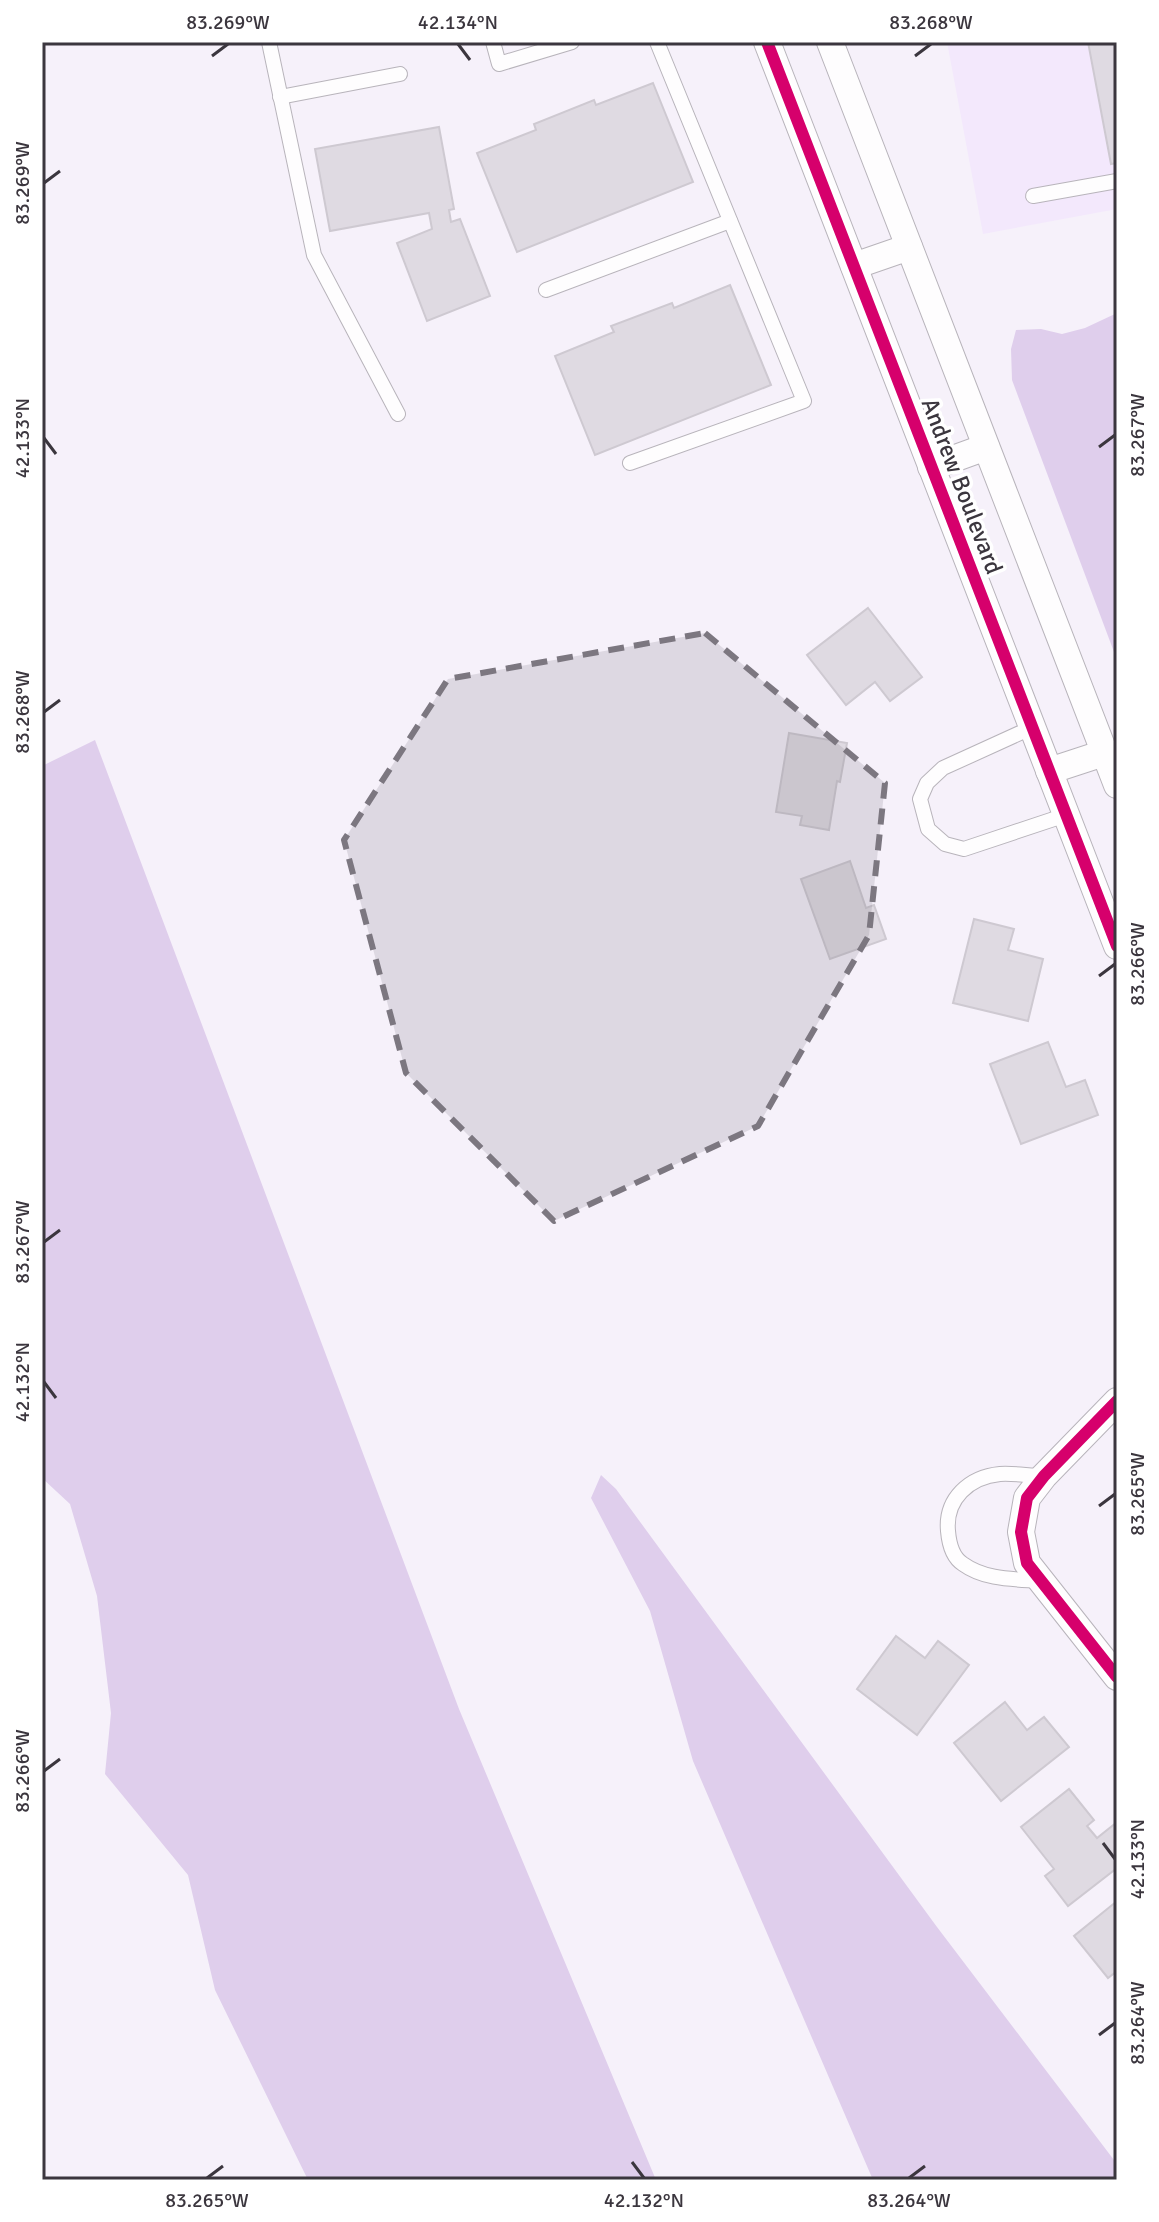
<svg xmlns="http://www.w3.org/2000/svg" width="1159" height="2222" font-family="Signika,sans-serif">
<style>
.built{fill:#f3e8fc}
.forest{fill:#dfceec}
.building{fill:#dfdae2;stroke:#cec9d1;stroke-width:2}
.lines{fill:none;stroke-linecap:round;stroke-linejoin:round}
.service-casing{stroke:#b8b4bb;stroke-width:16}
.minor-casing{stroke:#b8b4bb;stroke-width:28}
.service{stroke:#fefdfe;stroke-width:14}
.minor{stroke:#fefdfe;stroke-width:26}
.cycleway-casing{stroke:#fff;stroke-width:17}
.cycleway{stroke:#d6006c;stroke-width:12}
.marked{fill:#7c7780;fill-opacity:0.2;stroke:#7c7780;stroke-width:6;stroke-dasharray:16 10;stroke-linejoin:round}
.ticks{fill:none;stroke:#3b363e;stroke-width:3}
.labels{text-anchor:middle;stroke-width:7;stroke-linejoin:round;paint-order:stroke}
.street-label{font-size:24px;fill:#3b363e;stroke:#fff}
.neatline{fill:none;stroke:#3b363e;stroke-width:3}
.ticks-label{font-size:20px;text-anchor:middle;fill:#3b363e}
</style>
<rect width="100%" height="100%" fill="#f6f1fa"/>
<polygon class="built" points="947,42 1117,42 1117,209 983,234"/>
<g class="forest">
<polygon points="1117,313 1117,660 1012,380 1011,349 1016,330 1041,329 1062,334 1085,328"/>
<polygon points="95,740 459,1709 656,2180 308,2180 215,1990 188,1875 105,1774 111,1713 97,1596 70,1504 42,1478 42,766"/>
<polygon points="601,1475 616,1489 937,1927 1117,2164 1117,2180 873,2180 693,1761 650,1611 591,1498"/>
</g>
<g class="building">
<polygon points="1088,42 1117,42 1117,163 1111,164"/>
<polygon points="653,83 693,182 517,252 477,153 536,130 534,124 594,100 596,105"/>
<polygon points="439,127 454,209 449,210 451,222 460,219 490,296 427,321 397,243 432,229 429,213 330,231 315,149"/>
<polygon points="730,285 771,385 595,455 555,356 614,332 611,326 672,303 674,308"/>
<polygon points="868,608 922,677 890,701 875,682 846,705 807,655"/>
<polygon points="789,733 847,743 840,782 837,781 829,830 800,825 802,816 776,812"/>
<polygon points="850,861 866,908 874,905 886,939 830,959 801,879"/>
<polygon points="974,919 1014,929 1008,950 1043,959 1028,1021 953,1003"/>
<polygon points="1048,1042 1066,1087 1085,1080 1098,1115 1021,1144 990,1064"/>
<polygon points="896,1636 925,1658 938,1641 969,1665 917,1735 857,1689"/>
<polygon points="1005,1702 1027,1730 1044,1717 1069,1747 1001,1801 954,1743"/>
<polygon points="1069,1789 1094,1820 1087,1826 1097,1838 1117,1822 1117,1868 1068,1906 1045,1876 1054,1869 1021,1827"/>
<polygon points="1117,1901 1117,1971 1108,1978 1074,1936"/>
</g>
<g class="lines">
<defs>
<g id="service">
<polyline points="269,42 314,255 398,414"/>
<polyline points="493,42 499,64 572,42"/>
<polyline points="280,97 400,74"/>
<polyline points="1033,196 1117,181"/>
<polyline points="546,290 730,221"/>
<polyline points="630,463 804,401 657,42"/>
<polyline points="1031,728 943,768 927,783 920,799 928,829 945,844 964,849 1066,815"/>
<path d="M1041,1581C1014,1579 985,1580 963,1564C952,1557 949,1543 948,1531C945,1499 969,1477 1000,1474C1014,1473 1030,1476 1044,1476"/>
</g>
<g id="minor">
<polyline points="767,42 1117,946"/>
<polyline points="830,42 1117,785"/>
<polyline points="854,266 909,247"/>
<polyline points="931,467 986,447"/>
<polyline points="1049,771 1104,753"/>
<polyline points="1117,1401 1044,1476 1027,1498 1021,1532 1027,1563 1117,1677"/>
</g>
</defs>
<use href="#service" class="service-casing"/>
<use href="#minor" class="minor-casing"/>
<use href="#service" class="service"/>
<use href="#minor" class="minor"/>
<defs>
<g id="cycleway">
<polyline points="767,42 1117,946"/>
<polyline points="1117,1401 1044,1476 1027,1498 1021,1532 1027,1563 1117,1677"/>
</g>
</defs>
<use href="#cycleway" class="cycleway-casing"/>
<use href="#cycleway" class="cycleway"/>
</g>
<path class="marked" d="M705,633L885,783L869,935L758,1126L554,1221L406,1073L344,840L448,679Z"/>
<path class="ticks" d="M458,44L470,60M212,56L228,44M915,56L931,44M44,183L60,171M44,438L56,454M1099,447L1115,435M44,712L60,700M1099,976L1115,964M44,1242L60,1230M44,1382L56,1398M1099,1506L1115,1494M44,1771L60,1759M1103,1843L1115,1859M1099,2035L1115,2023M632,2162L644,2178M207,2178L223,2166M909,2178L925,2166"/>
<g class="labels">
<g class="street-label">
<text transform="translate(962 486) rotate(69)" y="8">Andrew Boulevard</text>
</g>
</g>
<rect width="1159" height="2222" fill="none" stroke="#ffffff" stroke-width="88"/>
<rect x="44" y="44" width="1071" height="2134" class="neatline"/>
<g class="ticks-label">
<text x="228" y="29">83.269°W</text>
<text x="458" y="29">42.134°N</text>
<text x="931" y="29">83.268°W</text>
<text transform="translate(22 183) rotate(-90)" y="7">83.269°W</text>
<text transform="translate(1137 435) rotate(-90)" y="7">83.267°W</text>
<text transform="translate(22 438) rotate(-90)" y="7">42.133°N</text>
<text transform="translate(22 712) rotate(-90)" y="7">83.268°W</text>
<text transform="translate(1137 964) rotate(-90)" y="7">83.266°W</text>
<text transform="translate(22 1242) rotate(-90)" y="7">83.267°W</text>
<text transform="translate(22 1382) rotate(-90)" y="7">42.132°N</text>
<text transform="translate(1137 1494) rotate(-90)" y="7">83.265°W</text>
<text transform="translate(22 1771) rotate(-90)" y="7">83.266°W</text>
<text transform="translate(1137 1859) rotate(-90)" y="7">42.133°N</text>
<text transform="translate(1137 2023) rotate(-90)" y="7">83.264°W</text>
<text x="207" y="2207">83.265°W</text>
<text x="644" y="2207">42.132°N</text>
<text x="909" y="2207">83.264°W</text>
</g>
</svg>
